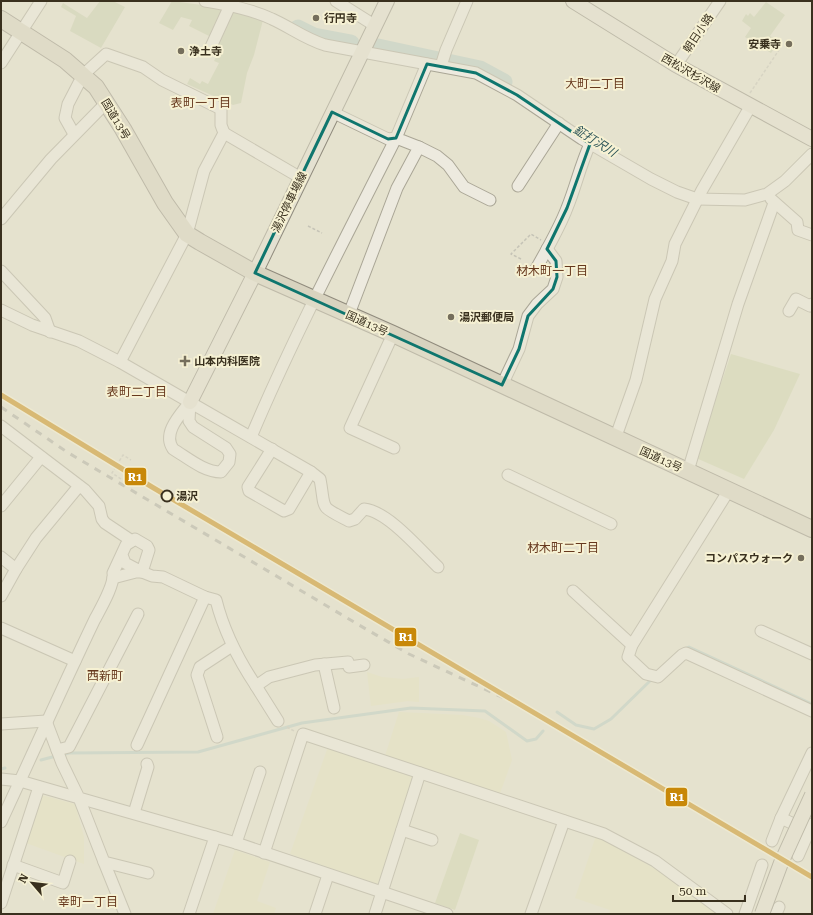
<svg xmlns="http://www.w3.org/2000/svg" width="813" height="915" font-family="'Roboto Serif','Noto Sans JP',serif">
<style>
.farmland{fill:#e4e3be}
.green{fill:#d0d6b0}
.cemetery{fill:#cbd0b0}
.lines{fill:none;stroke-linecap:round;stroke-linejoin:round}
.stream{stroke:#b9ccc3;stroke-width:3}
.river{stroke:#b9ccc3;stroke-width:17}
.minor-casing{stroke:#aaa696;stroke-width:13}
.major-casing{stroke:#908b7d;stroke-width:16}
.highway-casing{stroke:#908b7d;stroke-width:18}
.path{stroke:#c5c3b6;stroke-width:1.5;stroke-dasharray:3 2;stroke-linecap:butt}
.minor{stroke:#edeadf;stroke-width:11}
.major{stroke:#e4e1d1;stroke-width:14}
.highway{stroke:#d8d3bf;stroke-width:16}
.rail{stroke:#acaa9f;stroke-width:3;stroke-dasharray:7 7;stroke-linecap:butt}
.major-bridge-casing{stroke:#908b7d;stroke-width:16;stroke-linecap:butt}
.major-bridge{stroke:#e4e1d1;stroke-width:14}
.rail-1-casing{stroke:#f6f1d3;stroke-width:8}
.rail-1{stroke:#c88808;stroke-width:5}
.marked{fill:none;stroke:#0f766e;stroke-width:3;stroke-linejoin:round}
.poi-dot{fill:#756e5c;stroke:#f6f1d3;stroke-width:1.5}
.stop-dot{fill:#f6f1d3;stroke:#39301e;stroke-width:2}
.labels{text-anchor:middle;stroke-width:4;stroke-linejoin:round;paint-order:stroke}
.poi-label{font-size:11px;font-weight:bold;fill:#39301e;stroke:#f6f1d3;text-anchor:start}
.street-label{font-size:11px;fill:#39301e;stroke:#f6f1d3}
.stop-label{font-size:11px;font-weight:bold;fill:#39301e;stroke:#f6f1d3;text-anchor:start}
.neighbourhood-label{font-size:12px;fill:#66381d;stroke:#f6f1d3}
.water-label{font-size:12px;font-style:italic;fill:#2d5559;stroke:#f6f1d3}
.line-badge{stroke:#f6f1d3;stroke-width:1.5}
.badge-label{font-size:11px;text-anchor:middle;font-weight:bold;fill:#fff}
</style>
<rect width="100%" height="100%" fill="#e5e2ce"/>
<g class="farmland">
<polygon points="367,672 382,677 403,679 419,677 419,702 408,701 371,706"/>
<polygon points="399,712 462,715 479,718 489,721 506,732 512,760 499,796 385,756"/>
<polygon points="328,747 415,777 379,885 290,854"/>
<polygon points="41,795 75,804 84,837 84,864 26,843"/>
<polygon points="596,836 661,872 718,914 609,914 610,910 575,898"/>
<polygon points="235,850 270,862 257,901 276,908 274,914 213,914"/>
</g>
<g class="green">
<polygon points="731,354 800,374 774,430 744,479 696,458"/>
<polygon points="460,833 479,840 455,910 435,903"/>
</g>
<g class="cemetery">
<polygon points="100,1 113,1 125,7 101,48 70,31 76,16 61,7 63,3 87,18"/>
<polygon points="172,1 224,8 211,37 189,26 192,20 181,17 173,30 159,23"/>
<polygon points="766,2 785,15 770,36 775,39 773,42 777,45 771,53 745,37 751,28 742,21 746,14 748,16 750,13 754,17"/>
<polygon points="230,10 263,20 254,55 247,73 241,103 233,105 187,84 190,78 200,84 202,81 208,84 219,63 214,61 218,53 212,50"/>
</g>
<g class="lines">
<g class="stream">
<polyline points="685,649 689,647 812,704"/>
<polyline points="557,712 576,725 594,729 611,719 653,678"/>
<polyline points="62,755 69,753 198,752 302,723 411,708 485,711 527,741 536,739 543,731"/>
<polyline points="41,760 56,756"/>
<polyline points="1,769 5,768"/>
</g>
<g class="river">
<polyline points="298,28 314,36 351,43"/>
<polyline points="378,47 480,69 504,82"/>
</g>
<defs>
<g id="minor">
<path d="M205,1C227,5 251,9 272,19C290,27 305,39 325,45L476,73L517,95L582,139L651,179L677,192L697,199L745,200L767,194L785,181L812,154"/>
<polyline points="336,1 374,25"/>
<polyline points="210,49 232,1"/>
<polyline points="1,63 41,1"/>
<polyline points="676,65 720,1"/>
<polyline points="441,66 446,50 467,1"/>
<polyline points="332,112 388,139 396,138"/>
<polyline points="74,134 65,118 68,104 83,75 106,54 143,67 162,80 221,109 221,125 224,133"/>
<polyline points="419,147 437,156 448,165 464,187 490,200"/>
<polyline points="518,186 559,123"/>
<polyline points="771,199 797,222 798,230 812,235"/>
<polyline points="1,219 51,159 107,102"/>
<path d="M536,269C547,249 559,229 567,208C576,186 580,166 590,144"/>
<polyline points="1,271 45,318 50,332"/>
<path d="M1,310L32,325L79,341L120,362L311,472L320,479C326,511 318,505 349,521L355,519L364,509C388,511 421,551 438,567"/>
<polyline points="789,311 796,299 810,306 812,304"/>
<polyline points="349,314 397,188 419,147 396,138 427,64"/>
<polyline points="393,334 350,428 394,448"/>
<polyline points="120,362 187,234 204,171 224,133 301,178"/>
<polyline points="502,385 519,349 528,316 537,304 553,289 557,277 556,261 547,249"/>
<path d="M190,402L189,421L193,427L226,448L230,454L229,462L221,472C204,472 188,458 173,449C162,433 180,415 190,402Z"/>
<polyline points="1,426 85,490 99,506 102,519 105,523 132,541"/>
<path d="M251,437C294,335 346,237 396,138"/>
<polyline points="615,439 636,380 655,299 672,261 675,244 702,190 750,107"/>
<polyline points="272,449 248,487 249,491 284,511 289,509 311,472"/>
<polyline points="688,471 738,304 774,203"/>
<polyline points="508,475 611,524"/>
<polyline points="729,490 632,645 628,657 646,674 658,677 682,655 686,653 812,711"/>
<polyline points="1,506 41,457"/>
<polyline points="1,557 16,569 1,596"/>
<polyline points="16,569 36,538 79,486"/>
<path d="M113,578L136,572H142L152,576L163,577L205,597L216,600C224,632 238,659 256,686L269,677L315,665L348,662L349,667L364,665"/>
<polyline points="573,591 632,645"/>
<polyline points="1,628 75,661"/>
<polyline points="761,631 812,654"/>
<polyline points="324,664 334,708"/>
<polyline points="256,686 278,721"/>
<polyline points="1,724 46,721 62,763 79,798 236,843 447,914"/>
<polyline points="217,737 197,675 200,667 232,646"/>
<polyline points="137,745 205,597"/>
<polyline points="57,750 69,747 138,614"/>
<polyline points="1,779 20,781 79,798 104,862 148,873"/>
<polyline points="134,813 148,767 147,764"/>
<polyline points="781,818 812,833"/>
<path d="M1,822C32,755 62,688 94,621C99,611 115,585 113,573L126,545L135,539L147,546L149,550L142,572L125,563L122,555"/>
<polyline points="402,830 432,840"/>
<polyline points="772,841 781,818 812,753"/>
<polyline points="236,843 260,772"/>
<polyline points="264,853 303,734 604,834 655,861 727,914"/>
<polyline points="798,856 812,824"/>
<polyline points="104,862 125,914"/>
<polyline points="13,865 63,883 70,861"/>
<polyline points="1,903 39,787"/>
<polyline points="189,914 215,837"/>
<polyline points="315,914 328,875"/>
<polyline points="375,914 420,773"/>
<polyline points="531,914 564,821"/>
<polyline points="745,914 762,865"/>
<polyline points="776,914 779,907"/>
</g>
<g id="major">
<polyline points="573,1 676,65 812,139"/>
<polyline points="190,402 255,273 387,1"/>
</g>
<polyline id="highway" points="1,19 65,60 96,87 123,129 165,203 187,234 200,242 255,273 393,334 812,529"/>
</defs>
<use href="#minor" class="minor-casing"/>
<use href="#major" class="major-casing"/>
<use href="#highway" class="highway-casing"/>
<g class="path">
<polyline points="750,93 779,50"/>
<polyline points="308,226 322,233"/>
<polyline points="521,259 511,254 531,234 541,240"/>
<polyline points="121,479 112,473 123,455 131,460"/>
<polyline points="287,727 294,731"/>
</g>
<use href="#minor" class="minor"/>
<use href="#major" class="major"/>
<use href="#highway" class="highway"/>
<polyline class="rail" points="1,407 67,452 359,625 409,654 521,706"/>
<defs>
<polyline id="major-bridge" points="762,914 781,863 812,795"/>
</defs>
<use href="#major-bridge" class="major-bridge-casing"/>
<use href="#major-bridge" class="major-bridge"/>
<defs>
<polyline id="rail-1" points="1,395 152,487 812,877"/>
</defs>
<use href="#rail-1" class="rail-1-casing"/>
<use href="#rail-1" class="rail-1"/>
</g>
<path d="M0 0H813V915H0ZM427,64L476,73L517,95L590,144L567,208L547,249L556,261L557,277L553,289L528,316L519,349L502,385L255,273L332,112L388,139L396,138Z" fill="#e5e2ce" fill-opacity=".55" fill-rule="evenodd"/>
<path class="marked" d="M427,64L476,73L517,95L590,144L567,208L547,249L556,261L557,277L553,289L528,316L519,349L502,385L255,273L332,112L388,139L396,138Z"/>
<g class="poi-dot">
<circle cx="316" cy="18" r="4"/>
<circle cx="789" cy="44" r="4"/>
<circle cx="181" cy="51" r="4"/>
<circle cx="451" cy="317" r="4"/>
<path d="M183 355h4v4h4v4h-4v4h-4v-4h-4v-4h4z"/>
<circle cx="801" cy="558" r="4"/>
</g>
<circle class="stop-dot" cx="167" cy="496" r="5.5"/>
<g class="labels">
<g class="poi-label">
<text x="324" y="22">行円寺</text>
<text x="781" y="48" text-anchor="end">安乗寺</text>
<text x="189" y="55">浄土寺</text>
<text x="459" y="321">湯沢郵便局</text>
<text x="194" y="365">山本内科医院</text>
<text x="793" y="562" text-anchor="end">コンパスウォーク</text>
</g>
<g class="street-label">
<text transform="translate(698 33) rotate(-56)" y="4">朝日小路</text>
<text transform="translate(691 73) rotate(30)" y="4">西松沢杉沢線</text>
<text transform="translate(116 119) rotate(59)" y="4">国道13号</text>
<text transform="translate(289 202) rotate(-64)" y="4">湯沢停車場線</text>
<text transform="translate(367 323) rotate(24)" y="4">国道13号</text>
<text transform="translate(661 459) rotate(24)" y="4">国道13号</text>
</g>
<g class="stop-label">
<text x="176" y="500">湯沢</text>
</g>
<g class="neighbourhood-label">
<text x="595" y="88">大町二丁目</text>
<text x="201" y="107">表町一丁目</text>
<text x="552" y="275">材木町一丁目</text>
<text x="137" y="396">表町二丁目</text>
<text x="563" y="552">材木町二丁目</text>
<text x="105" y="680">西新町</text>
<text x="88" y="906">幸町一丁目</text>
</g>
<g class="water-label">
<text transform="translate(595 141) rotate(32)" y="4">鉦打沢川</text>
</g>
</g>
<g class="line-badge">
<rect x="124" y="467" width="23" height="19" rx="4" fill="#c88808"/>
<rect x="394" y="627" width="23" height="20" rx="4" fill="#c88808"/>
<rect x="665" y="787" width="23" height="20" rx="4" fill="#c88808"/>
</g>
<g class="badge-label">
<text x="135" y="481">R1</text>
<text x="406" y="641">R1</text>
<text x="677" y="801">R1</text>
</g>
<rect width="813" height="915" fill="none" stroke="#39301e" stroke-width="4"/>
<g transform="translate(32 883) rotate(298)" stroke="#f6f1d3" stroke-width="3" paint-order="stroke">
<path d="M0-3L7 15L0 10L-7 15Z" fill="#39301e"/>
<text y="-6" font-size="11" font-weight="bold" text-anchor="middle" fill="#39301e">N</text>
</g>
<path d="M673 895v6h72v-6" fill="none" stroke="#39301e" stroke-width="2"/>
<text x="679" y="895" font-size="12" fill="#39301e" stroke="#f6f1d3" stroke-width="3" paint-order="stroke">50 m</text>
</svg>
